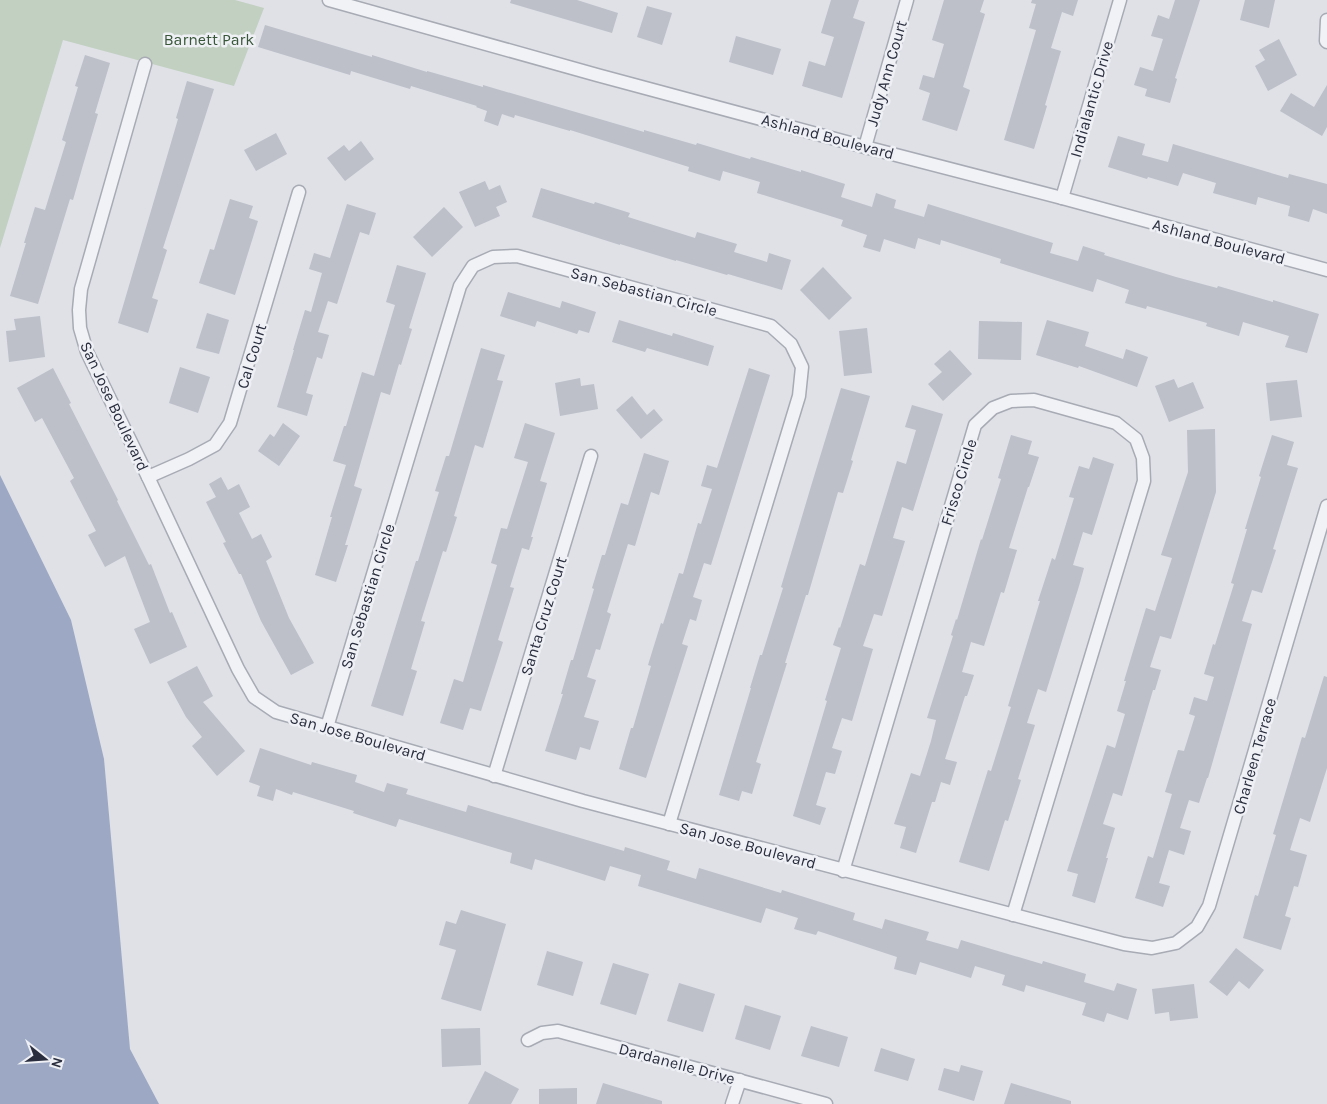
<svg xmlns="http://www.w3.org/2000/svg" width="1327" height="1104" font-family="Karla,sans-serif">
<style>
.green{fill:#c2d0c1}
.water{fill:#9da9c4}
.building{fill:#bdbfc9}
.lines{fill:none;stroke-linecap:round;stroke-linejoin:round}
.street-casing{stroke:#a8abb4;stroke-width:15}
.street{stroke:#f1f2f6;stroke-width:12}
.labels{text-anchor:middle;stroke-width:5;stroke-linejoin:round;paint-order:stroke}
.park-label{font-size:16px;fill:#385738;stroke:#eef0f5}
.street-label{font-size:16px;fill:#292d3d;stroke:#eef0f5}
</style>
<rect width="100%" height="100%" fill="#dfe1e7"/>
<polygon class="green" points="0,0 235,0 264,8 234,86 63,40 0,248"/>
<polygon class="water" points="0,475 71,620 104,759 130,1049 159,1104 0,1104"/>
<g class="building">
<polygon points="511,0 577,0 618,13 612,33 510,3"/>
<polygon points="831,0 859,0 853,18 865,22 842,98 802,86 809,61 825,66 834,37 821,33"/>
<polygon points="944,0 984,0 980,12 985,14 963,87 970,90 957,131 922,120 930,93 919,89 923,75 934,78 944,44 932,40"/>
<polygon points="1032,0 1078,0 1073,16 1062,12 1051,48 1061,51 1045,105 1047,106 1034,149 1004,140 1036,30 1029,28 1036,4 1031,3"/>
<polygon points="1175,0 1200,0 1175,78 1177,79 1170,103 1145,96 1147,89 1134,85 1140,67 1153,71 1163,39 1151,36 1158,15 1169,19"/>
<polygon points="1245,0 1275,0 1269,28 1240,20"/>
<polygon points="647,6 672,13 662,45 637,37"/>
<polygon points="265,25 372,57 372,55 427,72 427,71 483,87 483,85 644,132 644,130 696,145 697,143 750,159 751,157 801,172 801,170 845,184 841,197 872,207 876,193 896,200 894,208 924,217 928,204 1053,243 1050,253 1078,261 1083,246 1105,253 1104,255 1176,277 1217,288 1218,286 1273,302 1273,300 1319,314 1307,353 1285,347 1289,336 1243,322 1239,336 1206,326 1207,323 1147,306 1146,309 1125,303 1129,290 1097,279 1093,292 1000,263 1001,259 941,240 940,245 918,238 915,249 884,239 880,252 863,247 867,235 841,226 843,220 757,193 760,182 723,171 720,181 688,171 689,167 570,130 570,131 515,115 514,118 502,114 498,126 484,121 487,111 476,107 477,106 411,86 410,89 351,71 350,75 258,47"/>
<polygon points="736,36 781,49 773,75 729,62"/>
<polygon points="1279,39 1297,75 1268,91 1255,66 1265,60 1259,50"/>
<polygon points="85,55 110,63 95,113 98,114 83,165 73,200 70,199 38,304 10,296 26,243 24,243 35,207 45,210 66,142 62,140 78,87 75,86"/>
<polygon points="187,81 214,89 163,248 167,250 152,298 158,300 148,333 118,323 178,119 176,118"/>
<polygon points="1327,85 1327,127 1322,136 1280,111 1291,93 1314,107"/>
<polygon points="276,133 287,154 256,171 244,150"/>
<polygon points="1118,136 1145,144 1142,155 1168,162 1173,144 1288,178 1289,174 1327,184 1327,214 1313,209 1309,222 1288,216 1290,206 1258,197 1256,205 1213,193 1216,183 1183,173 1178,186 1148,177 1147,179 1108,167"/>
<polygon points="361,141 374,159 345,181 327,158 344,145 349,151"/>
<polygon points="485,181 489,190 500,185 507,202 496,207 500,216 475,227 459,192"/>
<polygon points="541,188 594,204 595,202 630,213 628,217 695,238 697,232 737,244 734,252 767,262 769,253 791,260 782,290 728,274 727,275 676,260 676,261 620,244 620,245 532,217"/>
<polygon points="230,199 253,206 249,218 258,221 235,295 199,283 210,249 214,250"/>
<polygon points="347,204 376,213 369,235 360,232 337,304 328,301 318,332 329,335 322,359 317,357 306,393 313,395 307,416 277,407 294,350 293,350 305,310 311,312 322,273 309,269 314,253 330,258"/>
<polygon points="444,207 463,227 432,257 413,237"/>
<polygon points="397,265 426,273 409,328 412,329 401,365 399,364 390,395 381,392 354,486 362,489 345,545 348,545 336,582 315,575 332,517 330,517 346,465 333,461 344,426 346,426 362,372 374,376 395,305 386,302"/>
<polygon points="823,267 852,298 829,320 800,290"/>
<polygon points="508,292 560,308 562,301 596,312 589,333 579,330 577,334 537,321 535,327 500,316"/>
<polygon points="207,313 229,320 219,354 196,348"/>
<polygon points="40,316 45,357 9,362 6,331 16,330 14,319"/>
<polygon points="619,320 672,336 673,333 714,346 708,366 647,348 645,352 612,342"/>
<polygon points="1047,320 1089,332 1085,346 1123,359 1126,349 1148,357 1137,387 1079,366 1078,368 1036,355"/>
<polygon points="979,321 1022,322 1021,360 978,359"/>
<polygon points="867,328 872,373 844,376 839,331"/>
<polygon points="481,348 505,355 497,380 503,381 483,448 475,445 454,516 457,517 446,552 443,551 421,621 425,622 411,669 417,671 403,716 371,706 416,561 418,561 439,492 435,491 446,456 449,456"/>
<polygon points="950,350 972,374 943,401 928,384 942,372 934,364"/>
<polygon points="180,367 210,377 198,413 169,403"/>
<polygon points="53,368 71,403 69,404 118,500 117,501 149,565 151,564 170,613 172,612 187,647 150,664 134,629 150,622 125,556 105,567 88,535 96,531 70,481 74,478 42,418 35,422 17,388"/>
<polygon points="749,368 770,375 711,565 704,563 693,597 702,600 696,621 690,619 682,644 688,646 646,778 619,769 631,728 633,728 651,666 648,665 661,623 663,624 679,573 683,574 698,523 701,524 712,489 701,486 707,465 717,468"/>
<polygon points="580,378 581,386 594,384 598,409 560,416 555,383"/>
<polygon points="1174,379 1178,388 1193,382 1204,408 1169,422 1155,386"/>
<polygon points="1297,380 1302,417 1270,421 1266,383"/>
<polygon points="841,388 870,396 851,460 853,461 843,493 838,492 808,595 806,595 785,663 787,663 756,762 761,764 752,794 742,791 739,801 719,795 751,688 750,688 760,655 762,655 783,588 781,587 812,483"/>
<polygon points="632,396 647,415 654,409 663,420 641,439 616,410"/>
<polygon points="912,405 943,414 913,511 902,507 893,538 905,541 882,616 874,614 863,646 873,649 852,721 842,718 832,748 842,751 835,774 826,772 816,805 826,808 820,825 793,816 827,701 825,700 841,648 833,645 839,627 840,628 860,564 865,566 897,461 906,464 916,430 905,427"/>
<polygon points="283,423 300,436 279,466 258,451 270,434 274,437"/>
<polygon points="525,423 555,433 540,481 547,483 531,537 533,537 529,550 522,548 510,587 514,588 498,640 503,642 481,711 470,708 463,730 440,723 454,679 463,682 497,565 491,563 501,528 507,529 528,462 514,458"/>
<polygon points="1215,429 1216,492 1171,639 1160,636 1150,667 1161,670 1155,690 1153,690 1122,796 1113,793 1103,824 1115,828 1106,858 1108,858 1095,903 1072,896 1078,874 1067,871 1107,745 1115,748 1125,714 1117,711 1126,681 1124,681 1146,608 1155,611 1172,558 1161,555 1188,472 1187,430"/>
<polygon points="1011,435 1032,441 1028,454 1039,457 1029,487 1028,487 1009,548 1017,550 1004,593 1001,592 984,646 971,642 962,672 974,675 967,696 965,696 945,759 957,762 950,785 941,782 935,802 932,802 916,853 900,848 906,827 894,824 911,773 920,776 931,741 936,720 927,718 953,636 951,635 956,619 957,620 981,539 982,540 1001,479 998,478"/>
<polygon points="1272,435 1294,442 1287,465 1298,468 1273,549 1276,550 1262,593 1252,590 1242,621 1252,624 1208,778 1207,778 1199,803 1189,800 1180,828 1191,831 1184,855 1169,850 1159,883 1170,886 1163,907 1135,898 1148,856 1153,858 1172,794 1165,792 1178,750 1184,751 1195,716 1189,714 1194,697 1207,701 1214,677 1204,674 1213,644 1215,645 1234,584 1231,583 1247,529 1245,529 1261,477 1259,476"/>
<polygon points="644,453 669,461 659,495 651,492 635,546 628,544 607,612 611,614 600,650 596,649 587,677 596,680 584,717 599,721 590,750 580,747 576,760 545,751 563,694 561,694 571,660 573,660 594,589 592,588 602,555 605,555 621,503 628,505"/>
<polygon points="1093,457 1114,464 1092,535 1083,532 1073,565 1084,568 1079,586 1046,692 1038,689 1027,723 1035,725 1018,779 1021,780 1008,821 1005,820 989,871 959,862 988,770 991,771 1011,707 1008,706 1040,601 1038,601 1052,558 1055,560 1074,498 1069,497 1079,466 1089,469"/>
<polygon points="221,477 228,490 239,484 250,507 239,513 252,539 261,534 272,557 266,561 289,618 314,663 291,675 261,621 241,574 239,574 223,543 226,542 206,502 216,497 209,484"/>
<polygon points="197,666 213,696 203,702 245,751 217,776 192,746 202,737 186,717 167,682"/>
<polygon points="1324,676 1327,677 1327,768 1310,822 1300,818 1290,850 1307,855 1298,887 1294,886 1285,916 1291,918 1281,950 1243,938 1255,895 1258,896 1276,835 1273,834 1302,737 1305,738"/>
<polygon points="260,748 311,765 312,762 357,775 355,782 384,792 387,783 408,789 406,794 466,812 468,805 624,851 625,847 670,861 667,870 696,879 699,868 781,893 782,890 855,913 853,920 882,929 885,919 929,932 926,940 958,949 961,940 1042,964 1043,961 1086,974 1084,982 1114,991 1117,983 1137,989 1128,1020 1107,1013 1104,1022 1082,1015 1086,1003 1026,985 1024,992 1002,985 1005,975 975,966 971,978 920,962 916,975 894,969 897,957 818,931 816,935 794,929 798,918 766,908 761,923 638,886 641,875 610,866 605,881 535,859 532,870 510,863 512,853 399,819 396,827 353,813 354,811 293,792 292,795 276,789 273,801 257,796 260,786 249,782"/>
<polygon points="461,910 506,924 481,1011 441,999 456,950 439,945 446,921 456,924"/>
<polygon points="1236,948 1264,970 1249,989 1239,981 1227,996 1209,982"/>
<polygon points="547,951 583,962 573,996 537,985"/>
<polygon points="613,963 649,974 636,1015 600,1004"/>
<polygon points="679,983 715,994 703,1032 667,1021"/>
<polygon points="1194,984 1198,1018 1170,1021 1169,1012 1155,1014 1152,989"/>
<polygon points="745,1005 781,1016 770,1050 735,1039"/>
<polygon points="811,1026 848,1037 839,1067 801,1056"/>
<polygon points="480,1028 481,1065 442,1067 441,1029"/>
<polygon points="881,1048 915,1059 908,1081 874,1071"/>
<polygon points="961,1065 983,1071 974,1101 938,1090 944,1068 959,1072"/>
<polygon points="485,1071 519,1089 511,1104 468,1104"/>
<polygon points="603,1083 662,1101 662,1104 596,1104"/>
<polygon points="1011,1083 1071,1101 1071,1104 1004,1104"/>
<polygon points="577,1088 577,1104 539,1104 539,1089"/>
</g>
<g class="lines">
<defs>
<g id="street">
<polyline points="329,0 597,75 865,147 1062,198 1327,270"/>
<polyline points="1327,20 1326,41 1327,42"/>
<polyline points="145,64 81,289 79,310 80,328 87,352 148,477 238,669 254,697 276,712 583,801 1124,944 1152,948 1176,943 1197,927 1209,906 1327,506"/>
<polyline points="865,147 907,0"/>
<polyline points="1062,198 1120,0"/>
<polyline points="148,477 189,459 215,445 230,423 299,192"/>
<polyline points="327,727 460,286 473,266 493,257 517,256 771,326 791,344 802,367 799,396 669,824"/>
<polyline points="494,776 591,456"/>
<polyline points="843,871 975,425 993,408 1011,401 1034,400 1116,423 1136,439 1143,458 1144,481 1013,915"/>
<polyline points="528,1040 542,1033 558,1031 826,1104"/>
<polyline points="732,1104 740,1080"/>
</g>
</defs>
<use href="#street" class="street-casing"/>
<use href="#street" class="street"/>
</g>
<g class="labels">
<g class="park-label">
<text x="209" y="45">Barnett Park</text>
</g>
<g class="street-label">
<text transform="translate(886 73) rotate(-74)" y="6">Judy Ann Court</text>
<text transform="translate(1091 99) rotate(-74)" y="6">Indialantic Drive</text>
<text transform="translate(828 136) rotate(15)" y="6">Ashland Boulevard</text>
<text transform="translate(1219 241) rotate(15)" y="6">Ashland Boulevard</text>
<text transform="translate(644 291) rotate(15)" y="6">San Sebastian Circle</text>
<text transform="translate(251 356) rotate(-73)" y="6">Cal Court</text>
<text transform="translate(115 406) rotate(65)" y="6">San Jose Boulevard</text>
<text transform="translate(958 482) rotate(-73)" y="6">Frisco Circle</text>
<text transform="translate(367 596) rotate(-73)" y="6">San Sebastian Circle</text>
<text transform="translate(543 616) rotate(-73)" y="6">Santa Cruz Court</text>
<text transform="translate(358 736) rotate(16)" y="6">San Jose Boulevard</text>
<text transform="translate(1254 756) rotate(-74)" y="6">Charleen Terrace</text>
<text transform="translate(748 845) rotate(15)" y="6">San Jose Boulevard</text>
<text transform="translate(677 1063) rotate(15)" y="6">Dardanelle Drive</text>
</g>
</g>
<g transform="translate(45 1059) rotate(107)" stroke="#eef0f5" stroke-width="4" paint-order="stroke">
<path d="M0-4L9 19L0 12L-9 19Z" fill="#292d3d"/>
<text y="-8" font-size="14" font-weight="bold" text-anchor="middle" fill="#292d3d">N</text>
</g>
</svg>
